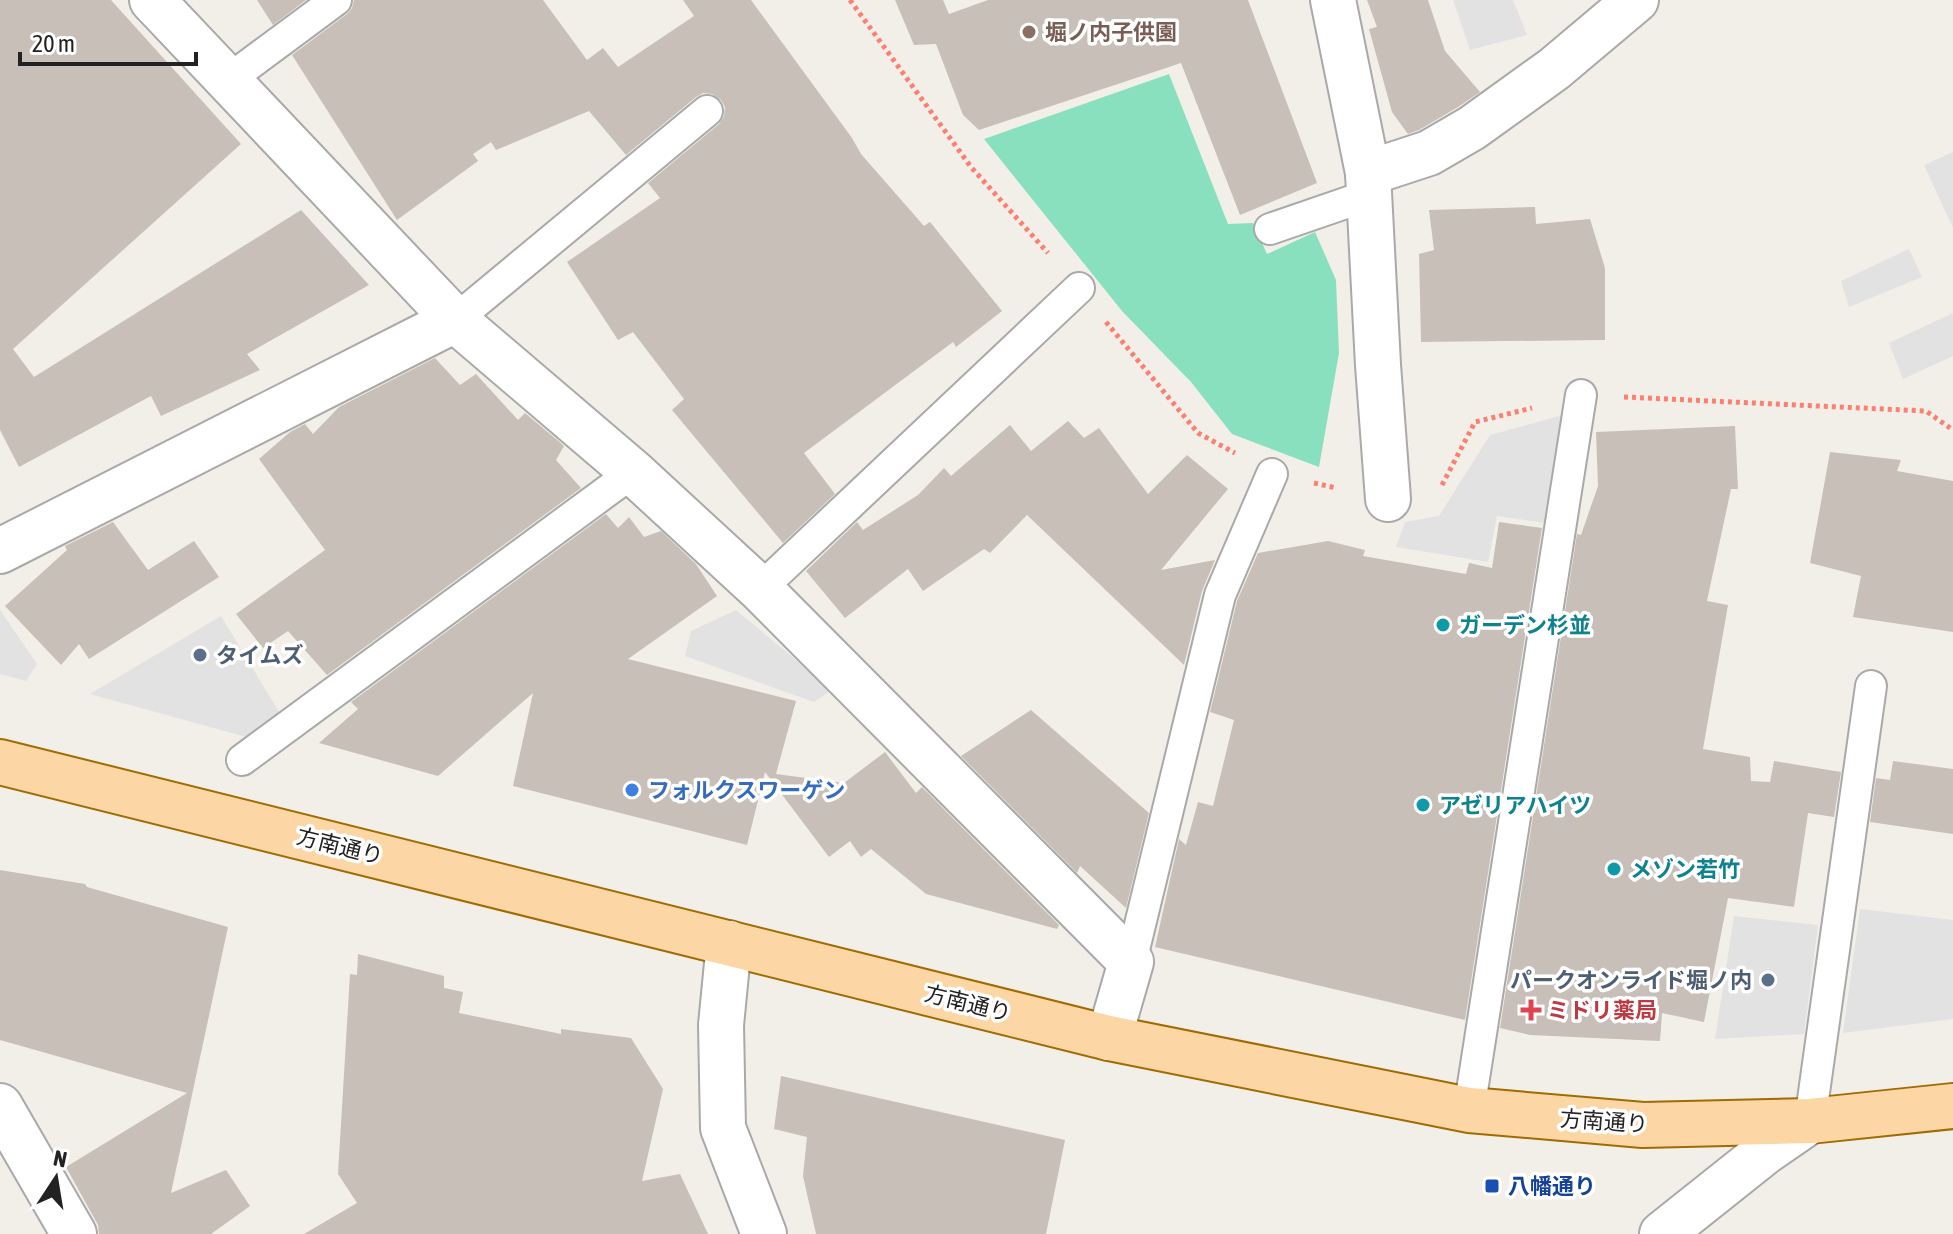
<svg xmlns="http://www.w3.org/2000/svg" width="1953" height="1234" font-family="'Asap Condensed','Noto Sans JP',sans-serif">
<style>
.pitch{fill:#88e0be}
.parking{fill:#e2e2e2}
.building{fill:#c7bfb8}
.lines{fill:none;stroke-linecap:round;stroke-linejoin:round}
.service-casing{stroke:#a9a9a9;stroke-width:34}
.minor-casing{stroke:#a9a9a9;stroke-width:48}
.primary-casing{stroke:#a06b00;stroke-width:48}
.path{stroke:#fa8072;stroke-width:5;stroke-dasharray:4 4;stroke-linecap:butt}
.service{stroke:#fff;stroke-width:30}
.minor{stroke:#fff;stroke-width:44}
.primary{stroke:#fcd6a4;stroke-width:44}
.education-dot{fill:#8d6e63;stroke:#fff;stroke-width:3}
.culture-dot{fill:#0f9aa8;stroke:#fff;stroke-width:3}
.service-dot{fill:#5c6f8a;stroke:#fff;stroke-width:3}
.shop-dot{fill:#3f7fe0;stroke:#fff;stroke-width:3}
.health-dot{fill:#e0444e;stroke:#fff;stroke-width:3}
.transit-dot{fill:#1a4fb4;stroke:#fff;stroke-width:3}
.labels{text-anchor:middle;stroke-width:7;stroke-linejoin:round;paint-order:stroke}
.education-label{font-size:22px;font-weight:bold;fill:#785e54;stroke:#fff;text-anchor:start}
.culture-label{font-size:22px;font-weight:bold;fill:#0d838f;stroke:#fff;text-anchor:start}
.service-label{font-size:22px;font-weight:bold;fill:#4e5e75;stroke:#fff;text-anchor:start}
.shop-label{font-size:22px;font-weight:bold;fill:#366cbe;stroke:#fff;text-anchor:start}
.street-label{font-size:22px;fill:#222;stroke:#fff}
.health-label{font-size:22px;font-weight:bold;fill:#be3a42;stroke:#fff;text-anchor:start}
.transit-label{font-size:22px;font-weight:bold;fill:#164399;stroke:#fff;text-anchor:start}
</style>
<rect width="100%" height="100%" fill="#f2efe9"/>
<polygon class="pitch" points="1169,74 1228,224 1253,223 1267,254 1315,232 1336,280 1339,353 1319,467 1232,434 1191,382 1122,311 984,139"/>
<g class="parking">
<polygon points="1453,0 1513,0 1527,35 1470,50"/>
<polygon points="1953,152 1953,228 1924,165"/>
<polygon points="1909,249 1922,277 1849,307 1841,281"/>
<polygon points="1953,313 1953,356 1903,379 1889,343"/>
<polygon points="1567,414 1552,524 1497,516 1488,562 1396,547 1405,522 1439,516 1490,435"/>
<polygon points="0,610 37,664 26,681 0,674"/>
<polygon points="736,610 832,690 814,702 685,656 691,631"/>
<polygon points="221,616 279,712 250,738 90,694"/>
<polygon points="1860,909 1953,920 1953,1019 1843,1033"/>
<polygon points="1734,916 1818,925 1804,1034 1715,1039"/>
</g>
<g class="building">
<polygon points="0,0 111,0 241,144 13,349 34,377 301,210 369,285 247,354 260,370 161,416 151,396 19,467 0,430"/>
<polygon points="257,0 306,0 273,25"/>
<polygon points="354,0 543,0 587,60 603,48 618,67 694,16 683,0 751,0 852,138 861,154 924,226 930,222 1002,311 956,347 953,342 804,453 835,494 783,543 672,410 684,399 633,332 618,340 567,262 660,198 648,183 719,124 724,116 725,107 721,100 712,94 703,93 696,97 626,155 589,111 496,150 491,142 473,154 478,161 397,220 292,55 347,14 352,8"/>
<polygon points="895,0 943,0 949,14 988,0 1248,0 1317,183 1240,215 1181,63 979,130 963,115 936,44 914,45"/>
<polygon points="1367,0 1428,0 1445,51 1480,92 1458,107 1419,130 1408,134 1392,112 1369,29 1377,27"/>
<polygon points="1535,207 1536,224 1590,219 1605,268 1605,340 1421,342 1419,254 1434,250 1429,210"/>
<polygon points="435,358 460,385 476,374 518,420 525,413 562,444 564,446 556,460 581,488 327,675 288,631 263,648 236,614 325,550 259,459 290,432 305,424 313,434 339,407"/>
<polygon points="1068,421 1084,438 1099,428 1148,494 1187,455 1228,489 1161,570 1215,560 1202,591 1184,665 1027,515 990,553 984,549 923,591 908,569 845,618 806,571 857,522 863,530 918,495 944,468 951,476 1010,425 1031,451"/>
<polygon points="1735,426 1738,489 1731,489 1707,601 1728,605 1703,749 1750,757 1751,781 1770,782 1774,761 1841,772 1834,817 1808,813 1794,907 1728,898 1704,1022 1662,1013 1660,1041 1530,1035 1500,1028 1577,534 1581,535 1598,486 1596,432"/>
<polygon points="1830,452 1901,460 1897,471 1953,481 1953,632 1853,617 1861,576 1810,563"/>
<polygon points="606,514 618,528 629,517 644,537 661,531 696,564 717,596 628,659 796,701 776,774 844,783 885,752 916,793 922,787 1059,925 1057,929 926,894 871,849 861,857 850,841 829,857 765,772 747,845 513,786 533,693 438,776 319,743 358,709 351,702"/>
<polygon points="113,522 148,570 194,541 219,577 89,659 79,644 61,665 5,606 67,550 65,546"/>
<polygon points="1499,522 1542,528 1465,1020 1155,947 1179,839 1186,845 1198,802 1213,806 1234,720 1210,712 1237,601 1258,553 1328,541 1365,550 1363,556 1466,574 1469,563 1492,568"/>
<polygon points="1031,710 1149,813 1126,908 1080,866 1077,873 961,756"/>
<polygon points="1893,761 1953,769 1953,834 1870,822 1876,778 1890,780"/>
<polygon points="0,870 85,884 87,887 228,927 171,1193 226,1170 250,1206 211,1234 99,1234 98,1225 66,1167 187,1093 0,1040"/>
<polygon points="358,954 444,976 444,988 463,992 459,1013 561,1034 561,1029 631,1038 663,1089 642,1181 680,1174 708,1234 304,1234 357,1203 338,1174 350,974 357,975"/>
<polygon points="781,1076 1065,1140 1046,1234 816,1234 803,1176 807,1137 774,1129"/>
</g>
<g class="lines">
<defs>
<g id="service">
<polyline points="228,80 336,0"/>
<polyline points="1270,229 1369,195"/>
<polyline points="455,320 707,111"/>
<polyline points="760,589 1079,288"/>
<polyline points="242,760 633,472"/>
<polyline points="1131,962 1220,595 1272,474"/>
<polyline points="1469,1110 1581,395"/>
<polyline points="1810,1121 1871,686"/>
</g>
<g id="minor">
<polyline points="152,0 455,320 633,472 760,589 1131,962 1109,1038"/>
<polyline points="1333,0 1368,173 1378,365 1388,499"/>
<polyline points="1368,173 1429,153 1472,128 1554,69 1636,0"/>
<polyline points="0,551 455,320"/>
<polyline points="729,943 721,1025 723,1128 764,1234"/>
<polyline points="0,1106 74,1234"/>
<polyline points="1662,1234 1765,1152 1810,1121"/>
</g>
<polyline id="primary" points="0,762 1109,1038 1469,1110 1643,1125 1810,1121 1953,1106"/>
</defs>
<use href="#service" class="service-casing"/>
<use href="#minor" class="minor-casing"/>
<use href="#primary" class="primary-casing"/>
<g class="path">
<polyline points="850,0 971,167 1048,253"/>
<polyline points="1106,322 1198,433 1235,453"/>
<polyline points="1624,397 1926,411 1953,430"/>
<polyline points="1314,483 1336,488"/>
<polyline points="1442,485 1475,422 1532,408"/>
</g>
<use href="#service" class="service"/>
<use href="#minor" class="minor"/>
<use href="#primary" class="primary"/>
</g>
<circle class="education-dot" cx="1029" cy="32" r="8"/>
<g class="culture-dot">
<circle cx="1443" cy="625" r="8"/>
<circle cx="1423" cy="805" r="8"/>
<circle cx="1614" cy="869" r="8"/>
</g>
<g class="service-dot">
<circle cx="200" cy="655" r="8"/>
<circle cx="1768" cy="980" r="8"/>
</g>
<circle class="shop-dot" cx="632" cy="790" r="8"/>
<path class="health-dot" d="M1527 998h8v8h8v8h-8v8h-8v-8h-8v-8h8z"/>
<rect class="transit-dot" x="1484" y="1178" width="16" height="16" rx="4"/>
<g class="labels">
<g class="education-label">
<text x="1045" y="40">堀ノ内子供園</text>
</g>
<g class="culture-label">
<text x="1459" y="633">ガーデン杉並</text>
<text x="1439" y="813">アゼリアハイツ</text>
<text x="1630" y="877">メゾン若竹</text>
</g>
<g class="service-label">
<text x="216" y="663">タイムズ</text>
<text x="1752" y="988" text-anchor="end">パークオンライド堀ノ内</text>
</g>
<g class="shop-label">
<text x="648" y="798">フォルクスワーゲン</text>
</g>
<g class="street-label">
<text transform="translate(340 846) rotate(14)" y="8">方南通り</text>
<text transform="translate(968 1003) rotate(14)" y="8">方南通り</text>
<text transform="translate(1604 1121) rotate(4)" y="8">方南通り</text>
</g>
<g class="health-label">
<text x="1547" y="1018">ミドリ薬局</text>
</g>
<g class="transit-label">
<text x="1508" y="1194">八幡通り</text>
</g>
</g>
<g transform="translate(56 1178) rotate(12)" stroke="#ffffff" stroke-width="6" paint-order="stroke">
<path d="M0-6L14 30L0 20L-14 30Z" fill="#222222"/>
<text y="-12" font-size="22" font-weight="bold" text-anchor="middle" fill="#222222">N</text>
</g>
<path d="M20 52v12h176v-12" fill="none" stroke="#222222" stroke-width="4"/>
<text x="32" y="52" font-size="24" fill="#222222" stroke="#ffffff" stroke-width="6" paint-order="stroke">20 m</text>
</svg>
